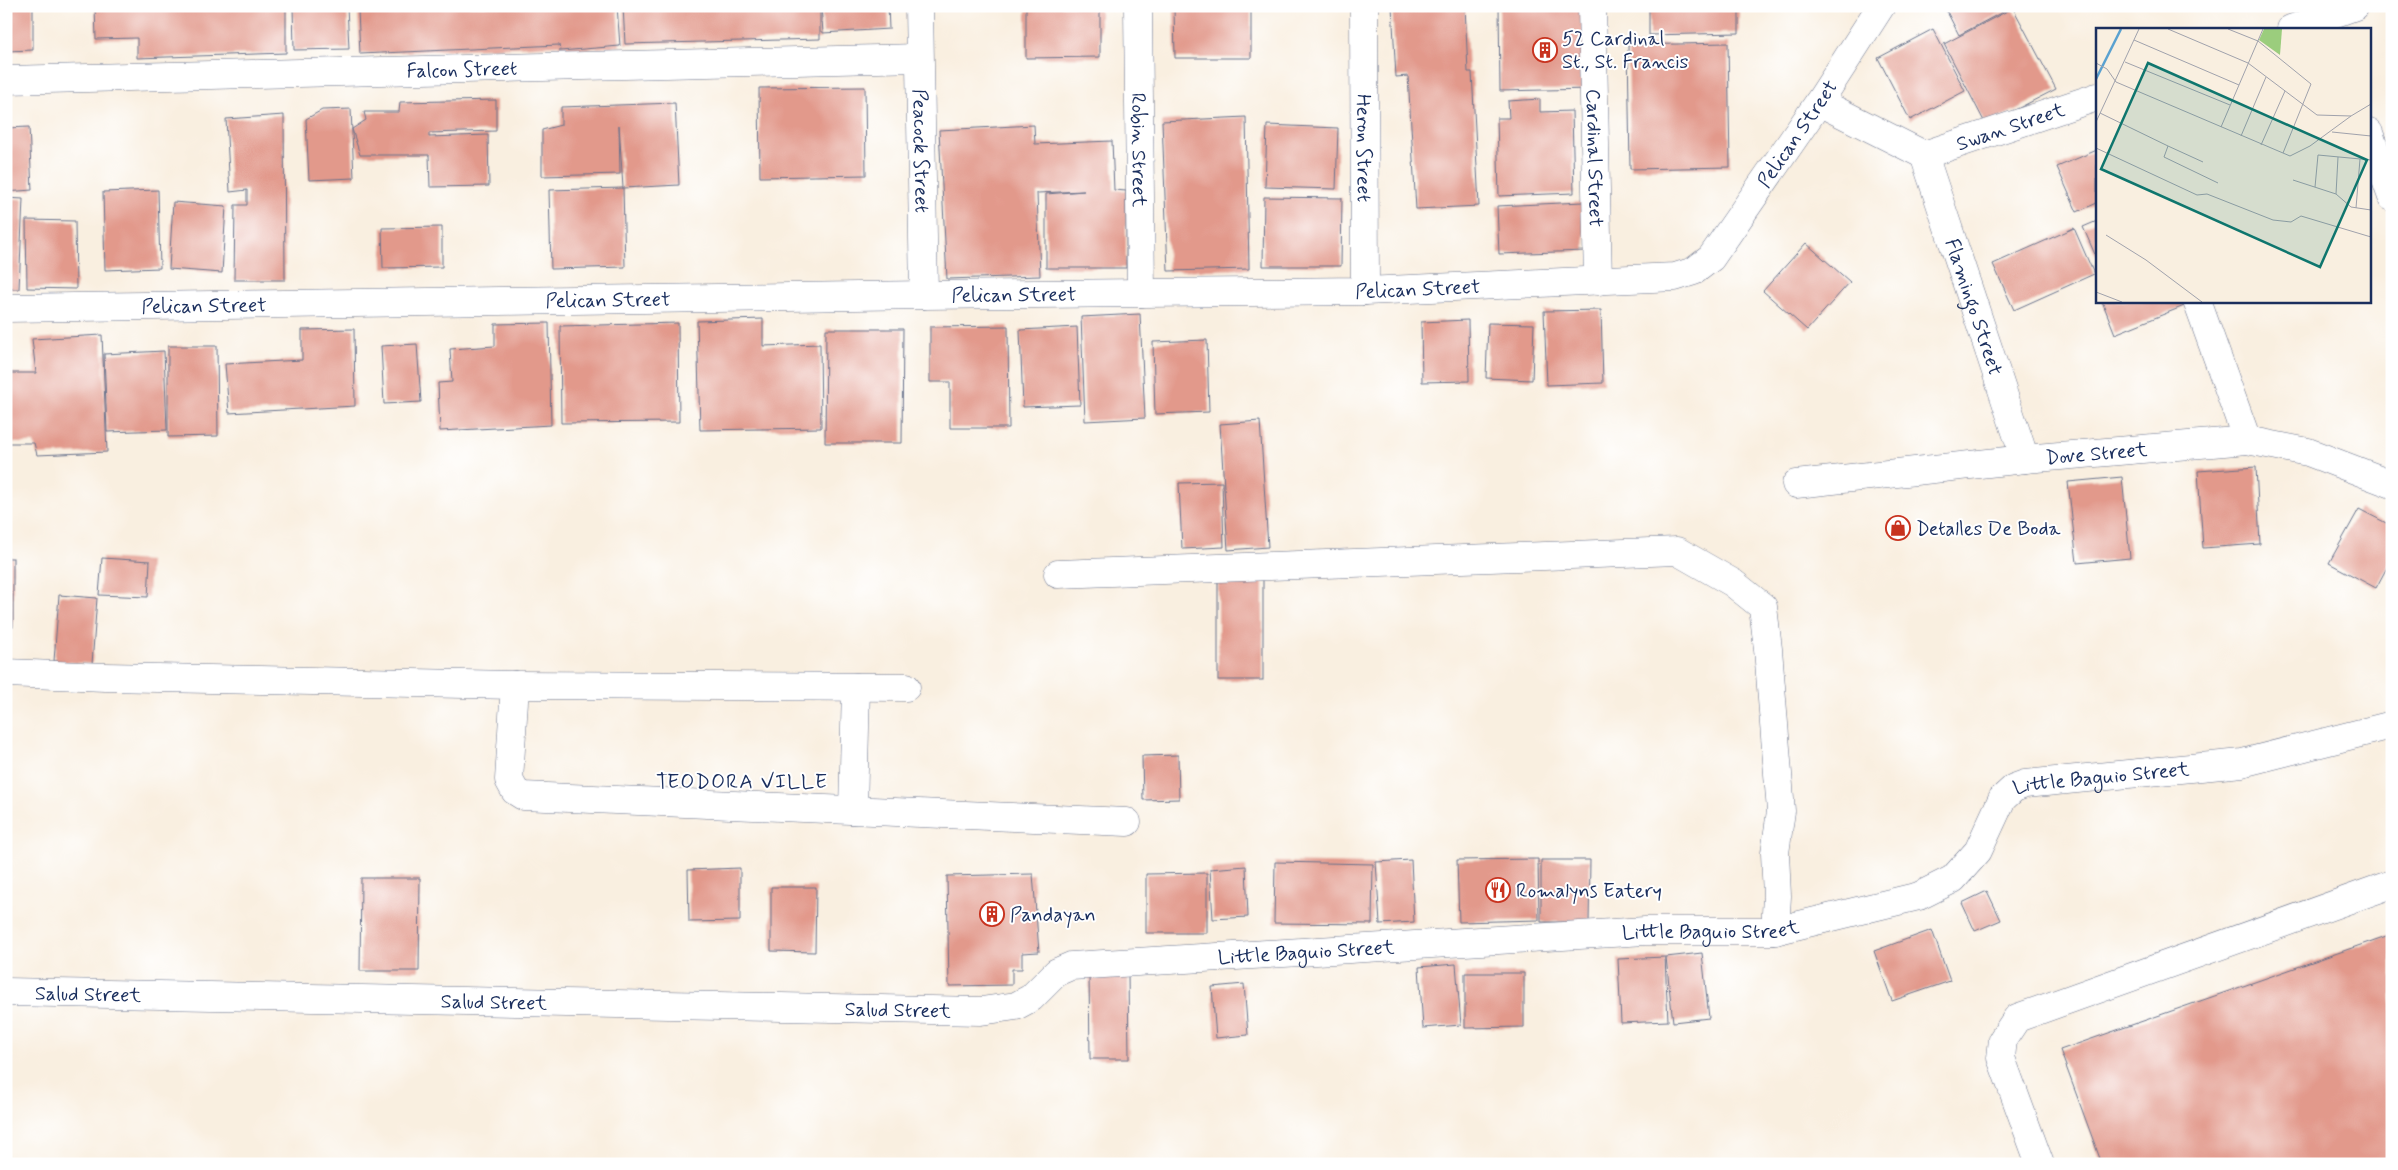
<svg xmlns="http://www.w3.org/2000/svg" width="2398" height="1170" font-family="Mynerve,sans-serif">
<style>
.building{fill:#e2998b}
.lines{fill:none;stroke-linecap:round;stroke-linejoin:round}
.minor-casing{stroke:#69728c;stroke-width:29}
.minor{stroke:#fff;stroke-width:28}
.labels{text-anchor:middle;stroke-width:4;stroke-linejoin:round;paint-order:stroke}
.poi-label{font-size:20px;fill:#1b2f5e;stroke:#fff;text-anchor:start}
.street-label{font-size:20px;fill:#1b2f5e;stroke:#fff}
.neighbourhood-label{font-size:21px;letter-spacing:1px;fill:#1b2f5e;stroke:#fff}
.inset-river{fill:none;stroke:#5aa1d0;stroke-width:2.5}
.inset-road{fill:none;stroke:#a0a2ac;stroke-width:1}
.view{fill:#0f766e;fill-opacity:0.15;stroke:#0f766e;stroke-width:2.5}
.inset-edge{fill:none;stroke:#1b2f5e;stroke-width:2.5}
</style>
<rect width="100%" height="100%" fill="#fff"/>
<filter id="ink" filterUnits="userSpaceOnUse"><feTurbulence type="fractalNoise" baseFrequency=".02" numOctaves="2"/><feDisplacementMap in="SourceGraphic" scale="10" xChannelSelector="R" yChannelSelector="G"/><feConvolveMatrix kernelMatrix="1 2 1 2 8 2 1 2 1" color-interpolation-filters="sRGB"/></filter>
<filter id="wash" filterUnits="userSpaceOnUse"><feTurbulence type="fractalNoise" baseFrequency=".0096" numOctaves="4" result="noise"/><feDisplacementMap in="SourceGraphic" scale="20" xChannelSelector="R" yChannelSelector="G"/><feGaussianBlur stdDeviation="1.12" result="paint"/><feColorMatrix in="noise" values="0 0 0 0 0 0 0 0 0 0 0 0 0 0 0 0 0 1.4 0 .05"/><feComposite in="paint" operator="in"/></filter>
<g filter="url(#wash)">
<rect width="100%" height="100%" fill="#f9efe0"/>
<g id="blocks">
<g class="building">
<polygon points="6,6 33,6 33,50 6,51"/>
<polygon points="95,6 286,6 286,53 137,58 137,38 96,39"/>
<polygon points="293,6 347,6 349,49 294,50"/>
<polygon points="388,6 617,6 620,46 560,51 559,45 360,54 358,10"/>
<polygon points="623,6 820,6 820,39 625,44"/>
<polygon points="821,6 888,6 889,29 823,33"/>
<polygon points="1026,6 1100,6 1100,57 1026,58"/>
<polygon points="1174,6 1251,6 1251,58 1175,58"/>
<polygon points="1392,6 1465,6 1468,72 1472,72 1479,206 1416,209 1408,76 1396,77"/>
<polygon points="1499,6 1589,6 1590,89 1500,91"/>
<polygon points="1649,6 1739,6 1739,33 1649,35"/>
<polygon points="1944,6 2014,6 1959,35"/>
<polygon points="2013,8 2056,89 1986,125 1944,44"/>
<polygon points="1933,29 1965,91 1910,120 1878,58"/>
<polygon points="1728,43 1730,167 1630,169 1628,45"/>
<polygon points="865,87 866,175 760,177 759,88"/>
<polygon points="1540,99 1540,112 1572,111 1574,193 1499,196 1497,118 1509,118 1508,101"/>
<polygon points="496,100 496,131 429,133 429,137 488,135 489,186 430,187 429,155 360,155 352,129 366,120 364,112 399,112 400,102"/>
<polygon points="675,103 679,185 623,188 619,125 620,174 542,176 542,130 561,125 561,107"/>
<polygon points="351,109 354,178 309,180 306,119 322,110"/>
<polygon points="284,115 285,280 234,280 235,205 247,205 247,190 230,192 226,119"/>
<polygon points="1246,117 1249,269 1168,271 1162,121"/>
<polygon points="1034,125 1035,144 1112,141 1114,190 1126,191 1126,268 1046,268 1046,194 1084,191 1037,193 1040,276 947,279 939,130"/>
<polygon points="1267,125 1338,128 1336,189 1265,187"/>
<polygon points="29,127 32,190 6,192 6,128"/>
<polygon points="2097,150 2097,203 2077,212 2057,167"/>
<polygon points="623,188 625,267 551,269 549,190"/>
<polygon points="158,190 160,268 105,270 103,192"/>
<polygon points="1264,197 1342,198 1341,266 1263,266"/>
<polygon points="6,198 23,199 19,289 6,289"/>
<polygon points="173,202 226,206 222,273 169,269"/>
<polygon points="1583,202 1585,251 1499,254 1497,206"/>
<polygon points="26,220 75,221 76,289 27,288"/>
<polygon points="2097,221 2097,259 2083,227"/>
<polygon points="442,227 442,267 383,268 382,228"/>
<polygon points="2074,228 2094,274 2014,310 1993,264"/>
<polygon points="1806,243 1850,282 1807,330 1763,291"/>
<polygon points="2102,301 2188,301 2189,304 2115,334"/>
<polygon points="1601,310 1603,383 1547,385 1544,311"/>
<polygon points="1140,314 1145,418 1085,421 1081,317"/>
<polygon points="763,319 763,346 820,344 821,428 700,430 697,321"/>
<polygon points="1468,320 1469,381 1422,382 1421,322"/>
<polygon points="549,323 551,425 440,431 438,383 452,382 450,349 495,346 495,324"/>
<polygon points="678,323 679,422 561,423 560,326"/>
<polygon points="1488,323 1534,324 1532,380 1486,378"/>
<polygon points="1008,326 1009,428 950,428 950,382 930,382 930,327"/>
<polygon points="1077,327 1080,405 1023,407 1020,330"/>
<polygon points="354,329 355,406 229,413 225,364 302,360 302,330"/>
<polygon points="826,329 903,329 902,443 825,443"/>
<polygon points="102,335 107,452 37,455 34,443 6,443 6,373 36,373 32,339"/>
<polygon points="1207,340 1209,412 1155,414 1153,342"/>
<polygon points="417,344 421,402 384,404 381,346"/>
<polygon points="168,346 217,346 218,436 168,437"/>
<polygon points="164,351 167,430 107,432 104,354"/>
<polygon points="1260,421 1268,547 1228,550 1220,424"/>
<polygon points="2256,467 2260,544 2203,548 2198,471"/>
<polygon points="2122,477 2130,558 2077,563 2068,482"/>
<polygon points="1222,482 1224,547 1182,549 1179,483"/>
<polygon points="2359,509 2392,526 2392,558 2376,588 2329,563"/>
<rect x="6" y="558" width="7" height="69"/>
<polygon points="102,558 150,561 148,597 99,595"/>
<rect x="1218" y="580" width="45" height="100"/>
<polygon points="59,595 97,598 92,664 54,661"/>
<polygon points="1178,755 1179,799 1143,800 1142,756"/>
<polygon points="1538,859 1539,920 1459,922 1457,860"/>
<polygon points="1411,860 1414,922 1380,924 1376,862"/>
<polygon points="1541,860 1590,860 1589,922 1541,922"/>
<polygon points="1275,862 1373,864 1372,924 1274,923"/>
<polygon points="1246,866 1248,917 1213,919 1210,869"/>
<polygon points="740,868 740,921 689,922 688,870"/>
<polygon points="1207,873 1207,933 1146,933 1146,874"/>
<polygon points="1033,874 1039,952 1022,953 1022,969 1012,969 1012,985 949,986 947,876"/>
<polygon points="361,878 420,878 419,971 360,971"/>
<polygon points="771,887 816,887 815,952 771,951"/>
<polygon points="1987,891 2001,920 1975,931 1962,903"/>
<polygon points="1932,930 1950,981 1892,1001 1874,951"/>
<polygon points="2392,934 2392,1164 2102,1164 2060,1050"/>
<polygon points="1702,953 1709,1018 1673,1022 1666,957"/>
<polygon points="1665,957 1668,1021 1621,1023 1618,959"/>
<polygon points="1456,964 1461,1025 1423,1028 1419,967"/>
<polygon points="1128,972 1129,1059 1090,1059 1089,973"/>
<polygon points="1465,973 1524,973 1524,1027 1465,1028"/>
<polygon points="1244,984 1248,1035 1216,1038 1212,987"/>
</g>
</g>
</g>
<g filter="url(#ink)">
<use href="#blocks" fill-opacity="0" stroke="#69728c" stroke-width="1"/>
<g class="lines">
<defs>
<g id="minor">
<path id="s1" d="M919,6L924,295"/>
<path id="s2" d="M1138,6L1141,293"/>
<path id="s3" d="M1364,6L1365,291"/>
<path id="s4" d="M1592,6L1598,281"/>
<polyline points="2291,29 2355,6"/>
<path id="s5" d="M6,80L919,58"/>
<polyline points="1819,102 1924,155"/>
<polyline points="2369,133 2392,197"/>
<path id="s6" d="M1924,155L2025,459"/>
<path id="s7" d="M1924,155L2097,97"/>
<polyline points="2197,301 2247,440"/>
<path id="s8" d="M6,308L924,295L1365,291L1675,277L1694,271L1711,258L1819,102L1881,6"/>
<path id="s9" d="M1796,484L2025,459L2247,440L2308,452L2392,484"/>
<polyline points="1058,574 1677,551 1733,583 1763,607 1768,649 1781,811 1775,853 1777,896 1775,931"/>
<polyline points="6,673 105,677 515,685 509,780 515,791 523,796 1127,822"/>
<polyline points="515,685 906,687"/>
<polyline points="853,810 856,687"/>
<path id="s10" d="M6,992L981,1011L1016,1006L1031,998L1057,972L1071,966L1645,931H1775L1919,896L1953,879L1978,851L2002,799L2014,788L2025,784L2242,763L2392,725"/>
<polyline points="2040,1164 2001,1058 2003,1039 2017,1018 2392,884"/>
</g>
</defs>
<use href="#minor" class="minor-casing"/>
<use href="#minor" class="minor"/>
</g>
</g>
<defs>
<symbol id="building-ring" viewBox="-11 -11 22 22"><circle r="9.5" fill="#fff" stroke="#c8321e" stroke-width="1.5"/><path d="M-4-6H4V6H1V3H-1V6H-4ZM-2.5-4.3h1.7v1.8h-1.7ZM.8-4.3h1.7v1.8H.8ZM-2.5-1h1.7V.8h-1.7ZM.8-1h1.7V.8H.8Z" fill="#c8321e"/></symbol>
<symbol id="shop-ring" viewBox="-11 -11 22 22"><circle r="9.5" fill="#fff" stroke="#c8321e" stroke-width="1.5"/><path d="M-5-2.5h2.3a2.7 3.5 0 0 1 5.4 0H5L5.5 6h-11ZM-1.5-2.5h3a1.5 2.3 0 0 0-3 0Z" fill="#c8321e"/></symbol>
<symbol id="restaurant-ring" viewBox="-11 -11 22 22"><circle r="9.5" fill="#fff" stroke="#c8321e" stroke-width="1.5"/><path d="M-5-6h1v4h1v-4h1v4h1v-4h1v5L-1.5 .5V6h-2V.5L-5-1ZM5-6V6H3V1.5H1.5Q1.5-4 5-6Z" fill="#c8321e"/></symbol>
</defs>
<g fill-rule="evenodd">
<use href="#building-ring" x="1531" y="36" width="28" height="28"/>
<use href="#shop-ring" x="1884" y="514" width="28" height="28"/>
<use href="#restaurant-ring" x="1484" y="876" width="28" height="28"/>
<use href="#building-ring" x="978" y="900" width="28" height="28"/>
</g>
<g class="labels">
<g class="poi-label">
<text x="1562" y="45">52 Cardinal<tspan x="1562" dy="23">St., St. Francis</tspan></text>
<text x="1916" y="535">Detalles De Boda</text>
<text x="1516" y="897">Romalyns Eatery</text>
<text x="1010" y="921">Pandayan</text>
</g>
<g class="street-label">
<text dy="7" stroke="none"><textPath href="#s5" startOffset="456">Falcon Street</textPath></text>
<text dy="7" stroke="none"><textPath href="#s7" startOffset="91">Swan Street</textPath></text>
<text dy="7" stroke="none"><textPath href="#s8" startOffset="1862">Pelican Street</textPath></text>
<text dy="7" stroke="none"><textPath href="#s3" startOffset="142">Heron Street</textPath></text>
<text dy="7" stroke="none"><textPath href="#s2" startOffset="144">Robin Street</textPath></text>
<text dy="7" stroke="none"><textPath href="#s1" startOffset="145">Peacock Street</textPath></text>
<text dy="7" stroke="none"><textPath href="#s4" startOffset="152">Cardinal Street</textPath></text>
<text dy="7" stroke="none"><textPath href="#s8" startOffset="1412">Pelican Street</textPath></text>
<text dy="7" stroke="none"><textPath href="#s8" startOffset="1008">Pelican Street</textPath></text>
<text dy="7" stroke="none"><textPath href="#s8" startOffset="602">Pelican Street</textPath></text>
<text dy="7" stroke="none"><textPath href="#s8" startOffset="198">Pelican Street</textPath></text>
<text dy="7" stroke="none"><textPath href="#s6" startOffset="160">Flamingo Street</textPath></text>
<text dy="7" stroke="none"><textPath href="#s9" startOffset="302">Dove Street</textPath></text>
<text dy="7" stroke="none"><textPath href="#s10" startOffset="2170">Little Baguio Street</textPath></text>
<text dy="7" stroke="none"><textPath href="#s10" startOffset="1720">Little Baguio Street</textPath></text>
<text dy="7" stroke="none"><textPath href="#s10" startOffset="1315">Little Baguio Street</textPath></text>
<text dy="7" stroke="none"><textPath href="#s10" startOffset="82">Salud Street</textPath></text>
<text dy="7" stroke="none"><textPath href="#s10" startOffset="488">Salud Street</textPath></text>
<text dy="7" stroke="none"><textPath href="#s10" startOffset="892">Salud Street</textPath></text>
</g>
<g class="neighbourhood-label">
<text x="742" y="788">TEODORA VILLE</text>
</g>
</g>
<g transform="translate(2096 28)">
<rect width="275" height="275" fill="#f9efe0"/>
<path d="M168,1H186L184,27L163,12Z" fill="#9bcd7d"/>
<path class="inset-river" d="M0,51L25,1"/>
<path class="inset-road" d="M72,1L152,35L221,87L255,88L275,76M132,1L162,13L215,56L187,125M38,12L143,57M29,34L134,77M0,35L11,41L20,54M20,54L194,128L214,118L255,88M4,85L72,118L68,129L122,155M0,94L43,1M125,99L167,1M236,104L275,108M145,108L170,49M165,117L189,63M72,118L107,134M0,120L101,167L111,166L177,192L195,194L205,188L275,209M222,127L275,132M197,152L240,166L255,179L275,182M219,159L222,127M240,166L242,129M260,180L264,131M10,207L50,232L106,274M0,264L26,274"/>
<path class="view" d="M52,35L271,132L224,239L5,141Z"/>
<rect width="275" height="275" class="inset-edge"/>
</g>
<rect width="2398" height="1170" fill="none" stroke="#fff" stroke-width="25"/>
</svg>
